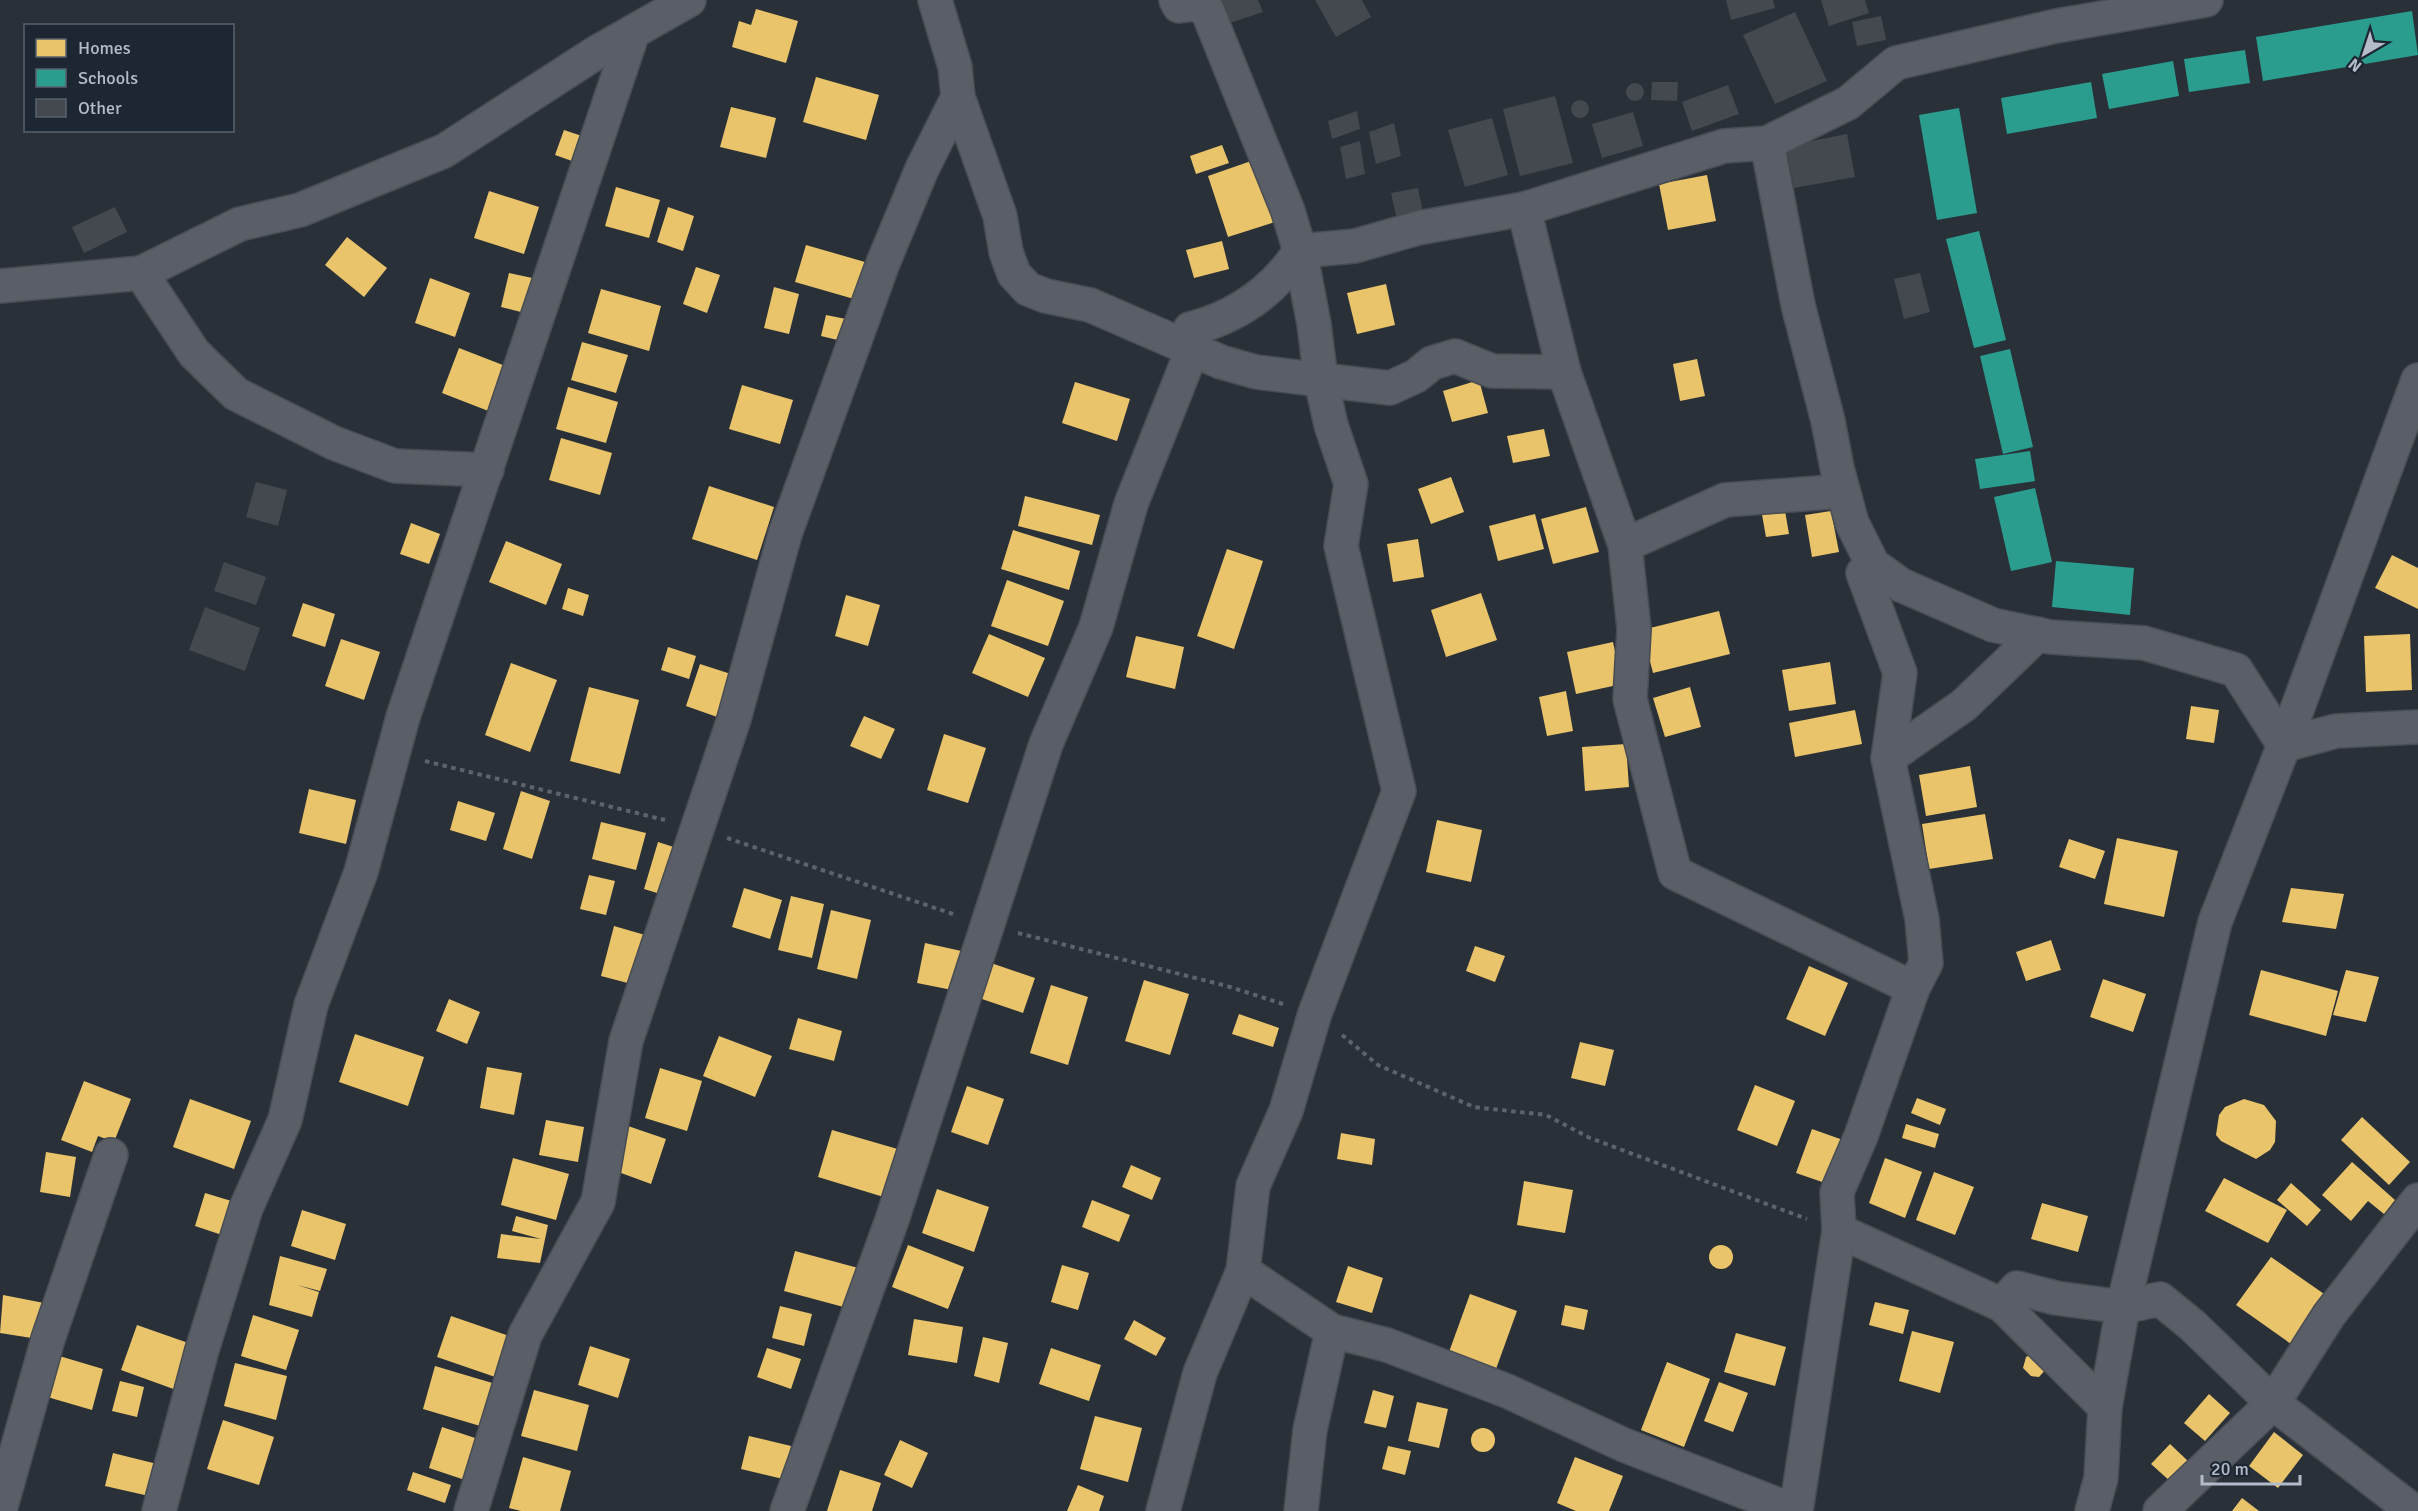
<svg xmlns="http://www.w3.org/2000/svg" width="2418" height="1511" font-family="Signika,sans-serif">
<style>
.homes{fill:#e9c46a}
.schools{fill:#2a9d8f}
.building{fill:#444950}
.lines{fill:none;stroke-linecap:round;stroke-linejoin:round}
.minor-casing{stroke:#484c53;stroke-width:36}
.path{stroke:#5d636a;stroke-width:4;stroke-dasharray:4.5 4.5;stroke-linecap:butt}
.minor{stroke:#5a5e66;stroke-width:33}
</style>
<rect width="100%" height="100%" fill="#2a3038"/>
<g class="homes">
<polygon points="756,9 798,21 786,63 732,47 739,21 751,25"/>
<polygon points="816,77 879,95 866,140 803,122"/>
<polygon points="731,107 776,118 766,158 720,147"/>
<polygon points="564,130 582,136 572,161 555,155"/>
<polygon points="1222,145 1229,163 1196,174 1190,156"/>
<polygon points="1254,160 1275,222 1228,237 1208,176"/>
<polygon points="1707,175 1716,221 1668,230 1659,184"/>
<polygon points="616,187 660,200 649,238 605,226"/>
<polygon points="489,191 539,207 524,254 474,238"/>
<polygon points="668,207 694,216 683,251 657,242"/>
<polygon points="347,237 387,268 364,297 325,265"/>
<polygon points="1222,241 1229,269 1194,278 1186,250"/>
<polygon points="806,245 865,262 854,299 795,282"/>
<polygon points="696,267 720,275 707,313 683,304"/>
<polygon points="509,273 537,279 529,314 501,307"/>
<polygon points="430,278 470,293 455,337 415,323"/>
<polygon points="1386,284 1395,325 1357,334 1347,293"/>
<polygon points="774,287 799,294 789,334 764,328"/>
<polygon points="601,289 661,306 649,351 588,333"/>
<polygon points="826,315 851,320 846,342 821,336"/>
<polygon points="582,342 628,355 616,393 571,380"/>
<polygon points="459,348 508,367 491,412 442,393"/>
<polygon points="1697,359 1705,396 1680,401 1673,364"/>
<polygon points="1479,380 1488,413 1452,422 1443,391"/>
<polygon points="1075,382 1130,399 1117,441 1062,423"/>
<polygon points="742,385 793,400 780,444 729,429"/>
<polygon points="568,387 618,402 606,443 556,429"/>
<polygon points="1544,429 1550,456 1513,463 1507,436"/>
<polygon points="561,438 612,453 600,495 549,480"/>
<polygon points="1451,477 1464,512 1431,524 1418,489"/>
<polygon points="709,486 774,507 757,560 692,539"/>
<polygon points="1025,496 1100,515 1092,545 1018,526"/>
<polygon points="1784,505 1789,534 1766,537 1761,509"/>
<polygon points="1586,507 1599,552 1553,564 1541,519"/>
<polygon points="1831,511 1839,552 1812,557 1805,515"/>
<polygon points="1535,514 1544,549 1498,561 1489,526"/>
<polygon points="411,523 440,534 429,564 400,554"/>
<polygon points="1013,530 1080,551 1069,590 1001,569"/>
<polygon points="1418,539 1424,577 1393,582 1387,544"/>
<polygon points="506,541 562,564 546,605 489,582"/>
<polygon points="1227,549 1263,561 1234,649 1197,636"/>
<polygon points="2392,555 2418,568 2418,609 2375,588"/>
<polygon points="1007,580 1064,601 1048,646 991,626"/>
<polygon points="568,588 589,595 583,616 562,609"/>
<polygon points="1481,593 1497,640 1446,657 1431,610"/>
<polygon points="846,595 880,605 868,646 835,636"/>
<polygon points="303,603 335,614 325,647 292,636"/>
<polygon points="1719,611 1730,654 1653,673 1642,630"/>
<polygon points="989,634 1045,658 1028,697 972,673"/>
<polygon points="2410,634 2412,690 2366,692 2364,636"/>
<polygon points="1136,636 1184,647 1175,689 1126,677"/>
<polygon points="341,639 380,652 364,700 325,686"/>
<polygon points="1613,642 1622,684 1576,694 1567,652"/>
<polygon points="668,647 696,656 689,679 661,670"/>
<polygon points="1830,662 1836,704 1789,711 1782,670"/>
<polygon points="511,663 557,680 530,752 485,735"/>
<polygon points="700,664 734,675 720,718 686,706"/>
<polygon points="589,687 639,700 620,774 570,761"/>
<polygon points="1690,687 1701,727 1665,737 1653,698"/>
<polygon points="1566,691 1573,731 1547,736 1539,697"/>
<polygon points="2191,706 2219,710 2214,743 2186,739"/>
<polygon points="1855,710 1862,744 1795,757 1789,723"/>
<polygon points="864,716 895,729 881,759 850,746"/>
<polygon points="944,734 986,748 968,803 927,790"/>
<polygon points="1626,744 1629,787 1585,791 1582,747"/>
<polygon points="1970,766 1977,807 1926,816 1919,775"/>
<polygon points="309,789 356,800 346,844 299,833"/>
<polygon points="521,791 550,801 532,859 503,849"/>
<polygon points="458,801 495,813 486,841 450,830"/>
<polygon points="1985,814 1993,859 1929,869 1922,824"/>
<polygon points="1437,820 1482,830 1471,882 1426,872"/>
<polygon points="601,822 646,833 636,870 592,859"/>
<polygon points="2117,838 2178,851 2164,917 2104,904"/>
<polygon points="2069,839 2105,851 2095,879 2059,867"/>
<polygon points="658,842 680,849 667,896 644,889"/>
<polygon points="589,875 615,881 606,915 580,909"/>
<polygon points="744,888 782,900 770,939 732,927"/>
<polygon points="2291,888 2344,894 2336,929 2282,922"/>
<polygon points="791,896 824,904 812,958 778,950"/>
<polygon points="831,910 871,920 857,979 817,969"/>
<polygon points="614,926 652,937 639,986 601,976"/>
<polygon points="2051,940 2061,970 2026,981 2016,952"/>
<polygon points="925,943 966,952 957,991 917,983"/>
<polygon points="1475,946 1505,956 1495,982 1466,971"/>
<polygon points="991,963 1035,978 1023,1013 979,998"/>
<polygon points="1809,966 1848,983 1825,1036 1786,1019"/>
<polygon points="2261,970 2338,991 2326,1036 2249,1015"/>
<polygon points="2346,970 2379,977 2366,1022 2333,1015"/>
<polygon points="2103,979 2146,994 2133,1032 2090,1017"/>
<polygon points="1144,980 1189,994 1170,1055 1125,1041"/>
<polygon points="1051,985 1088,997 1068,1065 1030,1053"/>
<polygon points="449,999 480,1012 467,1044 436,1031"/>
<polygon points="1239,1014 1279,1028 1273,1047 1232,1034"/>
<polygon points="798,1018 842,1031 834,1061 789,1049"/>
<polygon points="355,1034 424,1057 408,1106 339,1082"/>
<polygon points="719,1036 772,1056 755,1097 703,1076"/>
<polygon points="1580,1042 1614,1050 1605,1086 1571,1078"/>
<polygon points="487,1067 522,1073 514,1115 480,1108"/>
<polygon points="660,1068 702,1081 687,1131 645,1118"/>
<polygon points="84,1081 131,1099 114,1142 98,1136 92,1152 61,1140"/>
<polygon points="1755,1085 1795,1101 1777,1146 1737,1130"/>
<polygon points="967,1086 1004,1099 988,1145 951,1132"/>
<polygon points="1917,1098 1946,1109 1940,1125 1911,1113"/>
<polygon points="190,1099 251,1121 234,1169 173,1147"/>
<polygon points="2244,1099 2264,1105 2276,1121 2275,1142 2270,1150 2256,1159 2221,1141 2216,1135 2219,1115 2225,1107"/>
<polygon points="2362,1117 2410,1162 2389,1185 2341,1140"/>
<polygon points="546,1120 584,1127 578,1162 539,1155"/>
<polygon points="1906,1124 1939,1134 1935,1148 1902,1138"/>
<polygon points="628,1126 666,1139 651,1184 613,1170"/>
<polygon points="1812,1129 1843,1140 1828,1184 1796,1173"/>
<polygon points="832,1130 901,1150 887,1198 818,1177"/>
<polygon points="1341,1133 1375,1139 1372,1165 1337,1159"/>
<polygon points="46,1152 76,1157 70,1197 40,1192"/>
<polygon points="513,1158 569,1174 556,1220 501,1205"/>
<polygon points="1885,1158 1922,1172 1905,1218 1869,1203"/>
<polygon points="2352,1162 2395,1200 2384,1214 2368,1201 2351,1221 2322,1195"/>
<polygon points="1131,1165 1161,1178 1152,1200 1122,1187"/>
<polygon points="1934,1172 1974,1187 1955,1235 1916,1220"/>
<polygon points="2224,1178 2287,1210 2268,1243 2205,1211"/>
<polygon points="1524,1181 1573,1190 1565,1233 1517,1225"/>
<polygon points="2291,1183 2321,1210 2307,1226 2277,1200"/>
<polygon points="937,1189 989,1207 974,1252 922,1233"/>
<polygon points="205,1193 238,1203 228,1237 195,1226"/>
<polygon points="1092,1200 1130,1215 1119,1242 1082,1227"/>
<polygon points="2042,1203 2088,1216 2078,1252 2031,1239"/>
<polygon points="302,1210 346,1224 335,1260 291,1246"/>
<polygon points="516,1216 548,1225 540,1263 497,1258 501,1234 541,1239 512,1231"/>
<polygon points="908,1245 964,1267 948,1309 892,1287"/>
<circle cx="1721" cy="1257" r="12"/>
<polygon points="795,1251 862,1269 851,1309 784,1291"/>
<polygon points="280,1256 327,1269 320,1291 297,1285 319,1292 312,1317 269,1305"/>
<polygon points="2271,1257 2327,1296 2291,1344 2236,1305"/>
<polygon points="1062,1265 1089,1273 1078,1310 1051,1302"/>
<polygon points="1348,1266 1383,1278 1372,1313 1336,1302"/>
<polygon points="1470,1294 1517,1311 1496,1369 1449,1352"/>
<polygon points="3,1295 44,1303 38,1339 0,1333"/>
<polygon points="1875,1302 1909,1310 1903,1334 1869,1325"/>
<polygon points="1565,1305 1588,1310 1584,1330 1561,1325"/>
<polygon points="780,1306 812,1314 804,1346 772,1338"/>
<polygon points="253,1315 299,1330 286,1370 241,1356"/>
<polygon points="451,1316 515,1338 501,1379 437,1357"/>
<polygon points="914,1319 963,1327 957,1363 908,1355"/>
<polygon points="1134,1320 1166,1338 1156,1356 1124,1339"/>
<polygon points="137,1325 194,1345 179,1391 121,1370"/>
<polygon points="1912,1331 1954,1342 1940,1393 1899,1381"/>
<polygon points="1736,1333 1786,1347 1775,1386 1724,1372"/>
<polygon points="983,1337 1008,1343 999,1383 974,1376"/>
<polygon points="590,1346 630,1359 618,1398 578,1385"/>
<polygon points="767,1348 801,1359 791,1389 757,1377"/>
<polygon points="1051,1348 1101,1365 1089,1401 1039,1384"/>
<polygon points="2032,1354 2047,1368 2039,1377 2031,1376 2023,1368 2026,1357"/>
<polygon points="56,1355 103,1369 92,1410 44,1396"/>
<polygon points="1667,1362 1710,1379 1684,1447 1641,1430"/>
<polygon points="235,1363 287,1376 276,1420 224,1406"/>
<polygon points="435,1366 499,1385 487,1428 423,1409"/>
<polygon points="120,1381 144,1387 137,1417 112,1411"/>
<polygon points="1719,1382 1748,1393 1733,1432 1704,1421"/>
<polygon points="534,1390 589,1405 577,1451 521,1436"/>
<polygon points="1373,1390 1394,1396 1386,1428 1364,1423"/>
<polygon points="2209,1394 2230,1413 2205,1441 2184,1423"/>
<polygon points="1417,1402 1448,1409 1439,1448 1408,1441"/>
<polygon points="1095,1416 1142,1428 1128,1482 1080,1469"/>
<polygon points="223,1420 274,1437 259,1485 207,1469"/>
<polygon points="442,1427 484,1441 471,1482 429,1468"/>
<circle cx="1483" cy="1440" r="12"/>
<polygon points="2274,1432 2303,1455 2278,1488 2249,1466"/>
<polygon points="749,1436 791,1446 783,1479 741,1469"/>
<polygon points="900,1440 928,1453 912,1488 884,1475"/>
<polygon points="2170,1444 2189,1462 2171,1482 2151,1464"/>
<polygon points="1388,1446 1411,1451 1405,1475 1382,1469"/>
<polygon points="113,1453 157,1464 149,1496 105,1486"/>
<polygon points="523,1457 571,1471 560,1511 521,1511 509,1508"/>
<polygon points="1575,1457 1623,1476 1609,1511 1576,1511 1557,1503"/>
<polygon points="840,1470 881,1483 872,1511 827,1511"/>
<polygon points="413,1472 451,1485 445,1503 407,1490"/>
<polygon points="1078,1485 1104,1496 1099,1511 1067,1511"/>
<polygon points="2242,1498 2259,1511 2232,1511"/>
</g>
<g class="schools">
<polygon points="2412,11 2418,55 2263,81 2256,37"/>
<polygon points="2245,50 2250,83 2189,92 2184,59"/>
<polygon points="2173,61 2179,96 2109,109 2102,74"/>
<polygon points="2091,82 2097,118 2007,134 2001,98"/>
<polygon points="1959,108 1977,213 1937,220 1919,115"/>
<polygon points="1979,231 2006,340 1974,348 1946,239"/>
<polygon points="2010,349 2033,447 2003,454 1980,356"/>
<polygon points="2030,451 2035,481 1980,489 1975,459"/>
<polygon points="2035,488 2052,562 2011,571 1994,497"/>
<polygon points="2056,561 2134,568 2130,615 2052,607"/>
</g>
<g class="building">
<polygon points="1216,0 1258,0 1263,12 1224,25"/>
<polygon points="1315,0 1362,0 1371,17 1336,37"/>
<polygon points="1726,0 1773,0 1775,8 1731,20"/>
<polygon points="1821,0 1865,0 1869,13 1829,26"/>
<polygon points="1795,12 1827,81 1775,104 1743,35"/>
<polygon points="1881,16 1886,40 1857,46 1852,22"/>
<polygon points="1652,82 1678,82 1677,101 1651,100"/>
<circle cx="1635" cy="92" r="9"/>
<polygon points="1728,85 1739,114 1692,131 1682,102"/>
<polygon points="1555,96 1573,163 1520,176 1503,109"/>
<circle cx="1580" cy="109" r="9"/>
<polygon points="1357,111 1360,129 1332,139 1328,121"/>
<polygon points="1633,112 1643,146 1602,158 1592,124"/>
<polygon points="1492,118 1508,175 1465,187 1448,130"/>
<polygon points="1394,123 1401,156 1376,164 1369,132"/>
<polygon points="1847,134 1855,177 1794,188 1786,146"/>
<polygon points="1360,141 1365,174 1346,179 1340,147"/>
<polygon points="1418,188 1423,213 1397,219 1391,193"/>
<polygon points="115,207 127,232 84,253 72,227"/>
<polygon points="1920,273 1930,312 1904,319 1894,279"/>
<polygon points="256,482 287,490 278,526 246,517"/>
<polygon points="224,562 266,577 256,605 214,591"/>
<polygon points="205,607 260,628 245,671 189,650"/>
</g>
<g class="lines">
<defs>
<g id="minor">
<polyline points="958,97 1000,216 1006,252 1014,274 1028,289 1046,296 1090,305 1221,362 1256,372 1321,380 1314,324 1300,251 1288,211 1207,10 1195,4 1179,6 1176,0"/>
<polyline points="1767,143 1798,305 1828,421 1837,468 1852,523 1873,565 1901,585 1993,625 2050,637 2144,643 2236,670 2284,745 2336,731 2418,727"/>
<polyline points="1524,209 1564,372 1625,545"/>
<polyline points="1300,251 1355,246 1418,228 1524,209 1724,146 1767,143 1848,103 1896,63 2056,26 2206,0"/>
<polyline points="0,286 141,273"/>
<polyline points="1564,372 1492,371 1455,356 1432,363 1416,376 1390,388 1321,380 1331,425 1351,484 1341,546 1399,791 1315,1013 1286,1111 1253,1186 1243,1271 1332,1331 1387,1345 1507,1391 1624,1445 1794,1511"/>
<polyline points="487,470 395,466 334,443 236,394 194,353 141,273 240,224 300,210 444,151 594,54 689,0"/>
<polyline points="1843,491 1725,500 1625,545 1634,629 1630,699 1675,873 1913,988"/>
<polyline points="1873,565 1863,573 1900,673 1888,758"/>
<polyline points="1839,1231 2002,1305 2017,1288 2056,1298 2123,1307 2160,1299 2192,1325 2273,1403 2413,1511"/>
<polyline points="2002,1305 2105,1407"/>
<polyline points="0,1510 48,1339 111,1155"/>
<polyline points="159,1511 202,1350 246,1208 285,1120 311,1005 361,872 403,717 633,32"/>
<polyline points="471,1511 525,1335 598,1202 626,1041 734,719 785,534 883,263 922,169 958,97 955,67 935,0"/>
<path d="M787,1511L892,1220L1046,744L1096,627L1131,504L1193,348L1190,329C1237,317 1274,291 1300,251"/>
<polyline points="1163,1511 1200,1373 1243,1271"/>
<polyline points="1301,1511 1310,1430 1332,1331"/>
<polyline points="1796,1511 1839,1231 1837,1192 1861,1136 1913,988 1926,963 1922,919 1888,758 1964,705 2038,634"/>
<polyline points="2092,1511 2101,1478 2105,1407 2123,1307 2215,922 2284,745 2418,380"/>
<polyline points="2160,1511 2273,1403 2329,1315 2418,1200"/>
</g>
</defs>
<use href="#minor" class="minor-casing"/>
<g class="path">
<polyline points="425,761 665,820"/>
<polyline points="727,838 956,915"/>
<polyline points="1018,933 1227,986 1283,1004"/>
<polyline points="1342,1035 1378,1065 1474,1107 1546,1115 1590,1138 1807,1219"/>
</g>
<use href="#minor" class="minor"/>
</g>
<rect x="24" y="24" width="210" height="108" fill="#1d2633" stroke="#59626f" stroke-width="1.5"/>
<rect x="36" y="39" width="30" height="18" fill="#e9c46a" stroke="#59626f" stroke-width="1.5"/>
<text x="78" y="54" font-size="18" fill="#b4bcc9">Homes</text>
<rect x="36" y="69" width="30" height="18" fill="#2a9d8f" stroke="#59626f" stroke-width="1.5"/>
<text x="78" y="84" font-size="18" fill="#b4bcc9">Schools</text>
<rect x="36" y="99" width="30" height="18" fill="#444950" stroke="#59626f" stroke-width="1.5"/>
<text x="78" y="114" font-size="18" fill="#b4bcc9">Other</text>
<g transform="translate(2364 54) rotate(219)" stroke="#1d2633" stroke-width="4.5" paint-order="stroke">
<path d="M0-4.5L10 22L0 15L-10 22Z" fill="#b4bcc9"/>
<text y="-9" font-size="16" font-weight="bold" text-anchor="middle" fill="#b4bcc9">N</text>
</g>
<path d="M2202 1475v9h98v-9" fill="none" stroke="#b4bcc9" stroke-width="3"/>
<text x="2211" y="1475" font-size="18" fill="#b4bcc9" stroke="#1d2633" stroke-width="4.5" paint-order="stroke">20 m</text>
</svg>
